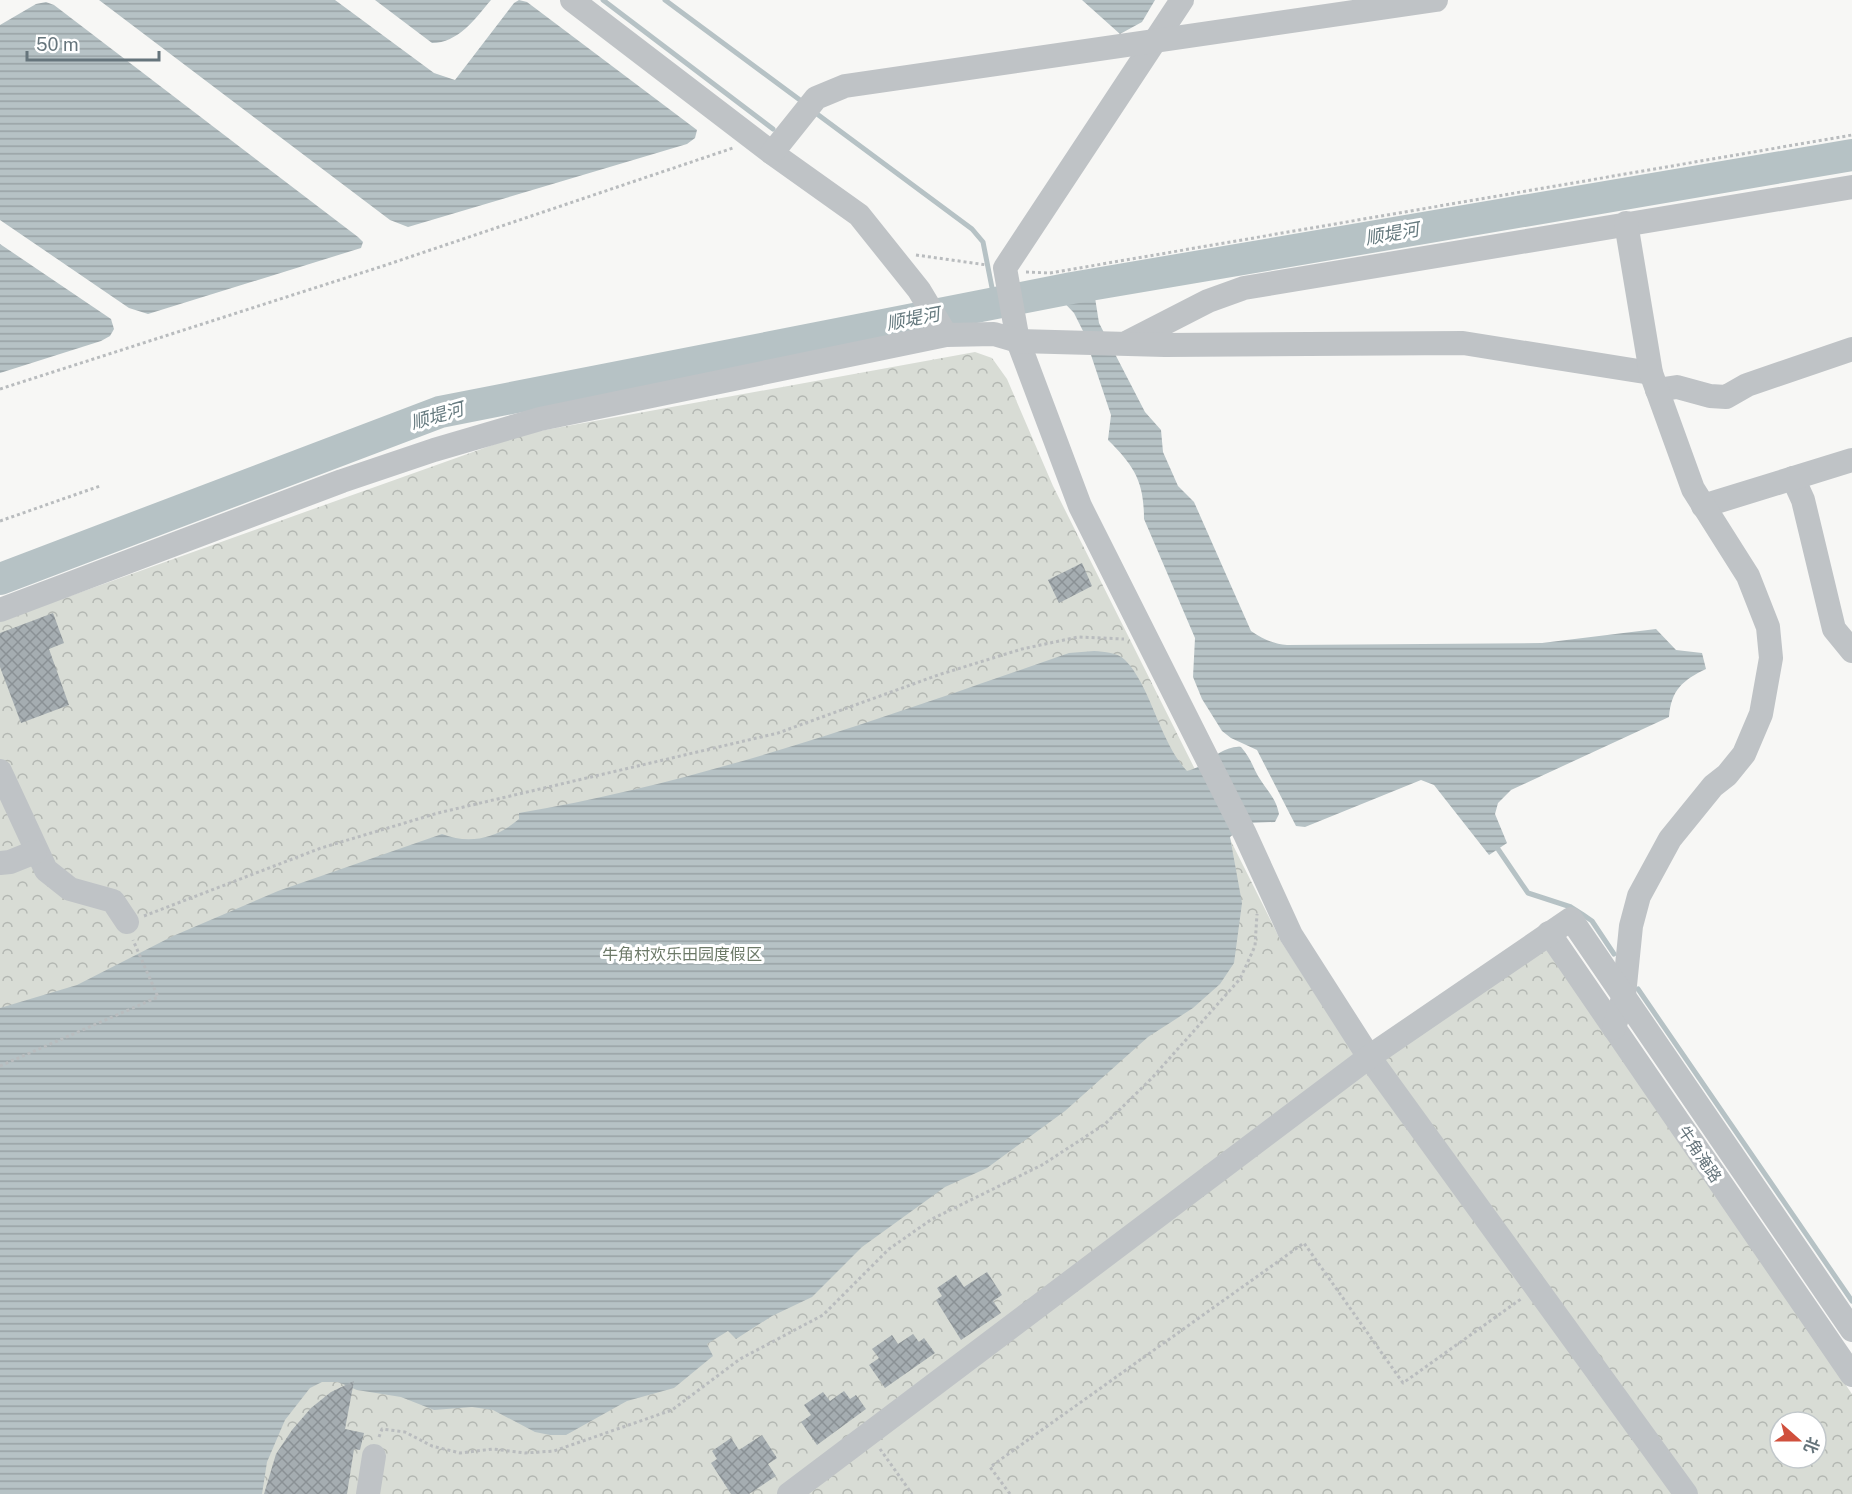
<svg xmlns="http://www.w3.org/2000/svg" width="1852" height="1494" font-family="'Public Sans','Noto Sans SC',sans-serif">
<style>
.forest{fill:url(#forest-crowns);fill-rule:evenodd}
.water{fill:url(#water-rules)}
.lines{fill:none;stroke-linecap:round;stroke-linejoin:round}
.stream{stroke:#b6c2c5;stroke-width:5}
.river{stroke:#b6c2c5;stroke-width:32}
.building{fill:url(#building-cross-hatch)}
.path{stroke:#b9bcbe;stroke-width:3;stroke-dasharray:3 3;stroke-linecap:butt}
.minor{stroke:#bfc3c6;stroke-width:24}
.labels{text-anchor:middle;stroke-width:6;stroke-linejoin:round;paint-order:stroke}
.park-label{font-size:16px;fill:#6d7a68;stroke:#fff}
.street-label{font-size:16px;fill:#66757c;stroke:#fff}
.water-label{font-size:18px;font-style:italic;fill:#667a7f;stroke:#fff}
</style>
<defs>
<pattern id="forest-crowns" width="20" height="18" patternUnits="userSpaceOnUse" patternTransform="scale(1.5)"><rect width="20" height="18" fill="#d8dcd5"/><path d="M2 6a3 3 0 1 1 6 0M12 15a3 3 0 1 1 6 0" fill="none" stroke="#b3b7b2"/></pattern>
<pattern id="water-rules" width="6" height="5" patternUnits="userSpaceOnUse" patternTransform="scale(1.5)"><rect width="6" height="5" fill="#b6c2c5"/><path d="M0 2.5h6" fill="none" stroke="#98a2a5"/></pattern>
<pattern id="building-cross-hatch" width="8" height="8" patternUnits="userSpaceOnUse" patternTransform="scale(1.5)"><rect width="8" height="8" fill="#a5adb1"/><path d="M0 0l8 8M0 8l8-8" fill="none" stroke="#8a9195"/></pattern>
</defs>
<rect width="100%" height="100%" fill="#f7f7f5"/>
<path class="forest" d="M975,352L992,358L1007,379L1053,486L1282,943L1366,1071L1545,947L1852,1394V1494H0V621L523,434ZM1780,1422H1816V1458H1780Z"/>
<g class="water">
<polygon points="99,0 335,0 434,73 455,80 514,3 519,0 527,2 697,130 695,138 687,144 408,227 390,220"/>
<path d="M375,0H491C475,19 458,43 432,43Z"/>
<polygon points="1082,0 1155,0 1142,22 1120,34"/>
<polygon points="46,2 54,5 358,237 363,242 361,248 148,314 129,308 0,220 0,25 36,4"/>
<polygon points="0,244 111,319 114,329 110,336 101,341 0,373"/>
<path d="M1093,285L1099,323L1145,412L1161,430L1163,452L1178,486L1194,502L1251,631C1263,639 1273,644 1287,645L1542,643L1656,629L1676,650L1702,653L1706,669C1683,680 1671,690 1669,717L1511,790L1498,803L1495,814L1507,843L1489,855L1434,785L1421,780L1305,827L1296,826L1257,750L1231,738L1222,731L1202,699L1193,677L1195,638L1144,519C1144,481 1134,466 1108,440L1111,415L1083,331L1074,313L1054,292Z"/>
<path d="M1094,651C1105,652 1117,652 1125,660C1151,686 1159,741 1187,771C1206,767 1221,745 1241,747C1250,757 1252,765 1258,776C1267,791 1276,798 1279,814L1275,822L1247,823L1230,837L1242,903L1234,963L1220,984L1193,1008L1148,1037L1065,1111L987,1168L945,1187L862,1247L812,1297L772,1316L736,1339L728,1331L707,1344L713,1356L674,1388L627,1401L566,1435H550L535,1432L493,1410L472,1407L434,1410L401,1397L357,1390L338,1382H322L310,1388L285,1420L267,1462L262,1494H0V1008L77,985L173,936L278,891L442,834C470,845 497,838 519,819V813C709,781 887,716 1069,653Z"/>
</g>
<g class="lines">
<g class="stream">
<polyline points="603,0 773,129"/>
<polyline points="665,0 804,103"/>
<polyline points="813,111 972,229 983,242 995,303"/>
<polyline points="1498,849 1528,893 1571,907 1582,914 1592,921 1614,954"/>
<polyline points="1638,989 1852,1301"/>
</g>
<polyline class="river" points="0,579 440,412 1072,288 1852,155"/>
</g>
<g class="building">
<polygon points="1082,563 1092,586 1059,603 1048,580"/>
<polygon points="53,613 64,643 49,649 69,705 21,723 0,667 0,633"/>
<polygon points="987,1272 1002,1295 993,1301 1001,1313 961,1340 936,1300 942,1296 937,1288 956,1275 964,1287"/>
<polygon points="913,1334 919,1342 924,1338 935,1353 885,1388 869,1365 879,1358 872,1349 892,1335 898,1344"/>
<polygon points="354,1381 345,1429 364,1433 360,1450 354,1449 347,1494 264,1494 276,1454 292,1430 311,1408 331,1392"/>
<polygon points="844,1391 850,1399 856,1395 866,1409 817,1445 801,1422 811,1415 804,1405 823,1392 830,1401"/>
<polygon points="762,1435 777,1458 768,1464 776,1476 749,1494 731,1494 711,1463 717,1459 712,1451 731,1438 739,1450"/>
</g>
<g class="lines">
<g class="path">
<polyline points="916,255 987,265"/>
<polyline points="1026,272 1050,273 1852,135"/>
<polyline points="0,389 383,266 733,148"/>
<polyline points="0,521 100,486"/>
<polyline points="144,916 321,848 438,813 778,733 938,675 1022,649 1078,637 1124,639"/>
<polyline points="0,1066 158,997 133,940"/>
<polyline points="379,1437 382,1429 405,1432 432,1446 460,1453 493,1449 525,1453 554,1451 672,1410 740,1359 823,1315 889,1249 932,1219 1042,1165 1105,1124 1152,1078 1240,979 1255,946 1257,914"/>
<polyline points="880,1449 912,1494"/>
<polyline points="1010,1494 990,1467 1304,1243 1403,1383 1521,1299"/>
</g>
<g class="minor">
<polyline points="572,0 772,153 859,215 919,290 946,335"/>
<polyline points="1182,0 1005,268 1018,341 1080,506 1245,834 1291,935 1369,1057 1686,1494"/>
<polyline points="772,153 816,98 845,86 1436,0"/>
<polyline points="1128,342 1208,301 1244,288 1852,187"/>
<polyline points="1657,390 1677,387 1710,396 1726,397 1747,385 1852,349"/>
<polyline points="1793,478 1803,500 1834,629 1852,651"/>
<polyline points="1703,506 1852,460"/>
<polyline points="0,610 342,481 434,450 540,419 946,335 994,334 1018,341 1165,345 1463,343 1651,373"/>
<polyline points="0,771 46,870 70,889 113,901 127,922"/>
<polyline points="0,863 10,862 35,852"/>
<polyline points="1549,933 1852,1375"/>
<polyline points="1614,1028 1624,995 1631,926 1639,896 1670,839 1713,786 1727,775 1744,754 1761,714 1771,658 1768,627 1748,576 1693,489 1651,373 1626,223"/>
<polyline points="368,1494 374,1456"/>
<polyline points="789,1494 1369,1057 1571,919 1852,1330"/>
</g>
</g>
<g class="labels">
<g class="park-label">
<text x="682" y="960">牛角村欢乐田园度假区</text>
</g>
<g class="street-label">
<text transform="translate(1700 1154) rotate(56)" y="6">牛角淹路</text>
</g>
<g class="water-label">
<text transform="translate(1392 234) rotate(-10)" y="6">顺堤河</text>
<text transform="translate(913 319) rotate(-11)" y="6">顺堤河</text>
<text transform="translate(437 416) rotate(-16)" y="6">顺堤河</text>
</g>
</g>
<g transform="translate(1798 1440) rotate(111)"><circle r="28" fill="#ffffff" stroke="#c2c8cb" stroke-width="1.5"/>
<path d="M0-4.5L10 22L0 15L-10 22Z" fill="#d0503d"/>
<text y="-9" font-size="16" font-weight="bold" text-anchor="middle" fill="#66757c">北</text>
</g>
<path d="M27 51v9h132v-9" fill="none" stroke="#66757c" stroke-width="3"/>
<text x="36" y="51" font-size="18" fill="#66757c" stroke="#ffffff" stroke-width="4.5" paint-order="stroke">50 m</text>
</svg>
